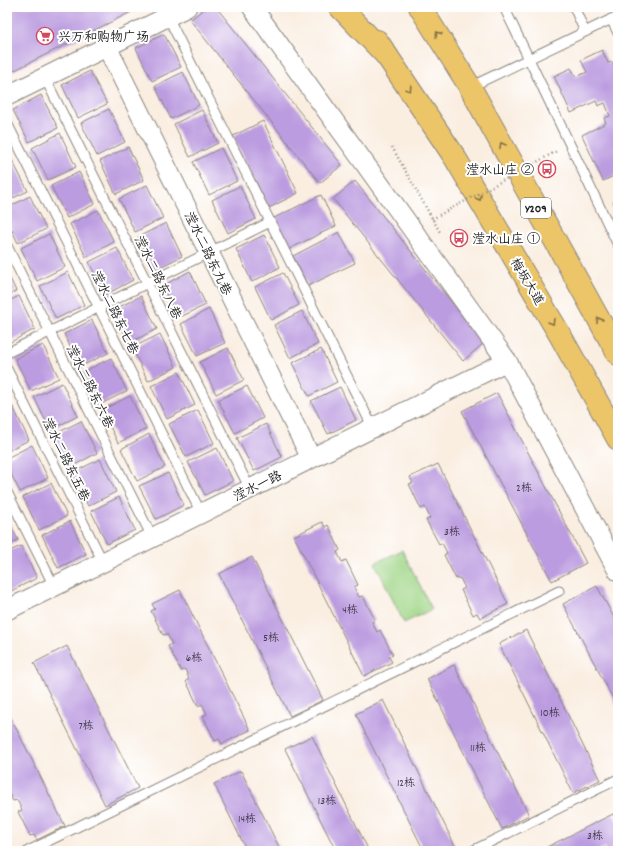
<svg xmlns="http://www.w3.org/2000/svg" width="625" height="858" font-family="Dekko,'LXGW WenKai TC',sans-serif">
<style>
.green{fill:#a0d687;stroke:#5e7952}
.building{fill:#bc9ce0}
.lines{fill:none;stroke-linecap:round;stroke-linejoin:round}
.lane-casing{stroke:#8b857e;stroke-width:11}
.street-casing{stroke:#8b857e;stroke-width:21}
.primary-casing{stroke:#8b857e;stroke-width:24}
.highway-casing{stroke:#8b857e;stroke-width:24}
.path{stroke:#8b857e;stroke-width:2.5;stroke-dasharray:1 3;stroke-linecap:butt}
.lane{stroke:#fff;stroke-width:9}
.street{stroke:#fff;stroke-width:19}
.primary{stroke:#ecc569;stroke-width:22}
.highway{stroke:#ecc569;stroke-width:22}
.path-bridge{stroke:#8b857e;stroke-width:2.5;stroke-dasharray:1 3;stroke-linecap:butt}
.oneway{stroke:#847042}
.labels{text-anchor:middle;stroke-width:4;stroke-linejoin:round;paint-order:stroke}
.number-label{font-size:11px;fill:#443c4d}
.shield{fill:#fff;stroke:#606060;stroke-width:1}
.shield-label{font-size:12px;font-weight:bold;fill:#1c1c1c}
.poi-label{font-size:13px;fill:#1c1c1c;stroke:#fff;text-anchor:start}
.street-label{font-size:13px;fill:#1c1c1c;stroke:#fff}
</style>
<rect width="100%" height="100%" fill="#fff"/>
<filter id="ink" filterUnits="userSpaceOnUse"><feTurbulence type="fractalNoise" baseFrequency=".025" numOctaves="2"/><feDisplacementMap in="SourceGraphic" scale="8" xChannelSelector="R" yChannelSelector="G"/><feConvolveMatrix kernelMatrix="1 2 1 2 8 2 1 2 1" color-interpolation-filters="sRGB"/></filter>
<filter id="wash" filterUnits="userSpaceOnUse"><feTurbulence type="fractalNoise" baseFrequency=".012" numOctaves="4" result="noise"/><feDisplacementMap in="SourceGraphic" scale="16" xChannelSelector="R" yChannelSelector="G"/><feGaussianBlur stdDeviation="0.9" result="paint"/><feColorMatrix in="noise" values="0 0 0 0 0 0 0 0 0 0 0 0 0 0 0 0 0 1.4 0 .05"/><feComposite in="paint" operator="in"/></filter>
<g filter="url(#wash)">
<rect width="100%" height="100%" fill="#faeee1"/>
<polygon class="green" points="402,550 432,609 404,623 375,563"/>
<g id="blocks">
<g class="building">
<polygon points="7,7 141,7 11,72 7,65"/>
<polygon points="206,7 216,7 342,165 320,183 190,20"/>
<polygon points="164,34 181,67 152,81 136,48"/>
<polygon points="602,50 608,63 612,62 618,75 618,174 603,181 582,135 606,123 604,118 610,116 605,103 598,106 596,101 571,113 554,76 571,68 576,77 587,72 581,60"/>
<polygon points="90,71 107,104 78,118 62,85"/>
<polygon points="183,72 199,105 171,119 155,86"/>
<polygon points="41,95 58,128 29,142 13,110"/>
<polygon points="109,109 125,142 97,156 81,123"/>
<polygon points="202,110 218,143 190,157 174,124"/>
<polygon points="263,121 298,193 269,208 233,136"/>
<polygon points="60,133 76,167 48,180 32,148"/>
<polygon points="128,147 144,180 116,194 100,161"/>
<polygon points="221,148 237,181 209,195 193,162"/>
<polygon points="11,158 28,191 7,201 7,160"/>
<polygon points="79,172 95,204 67,218 51,186"/>
<polygon points="355,181 484,343 463,361 333,199"/>
<polygon points="147,185 163,218 135,232 119,199"/>
<polygon points="240,186 256,219 228,233 212,200"/>
<polygon points="321,195 336,226 289,249 274,218"/>
<polygon points="30,196 46,229 18,243 7,220 7,208"/>
<polygon points="618,200 618,214 613,202"/>
<polygon points="98,210 114,242 86,257 70,224"/>
<polygon points="166,223 182,256 154,270 138,237"/>
<polygon points="339,232 355,263 308,286 293,256"/>
<polygon points="49,234 65,267 37,281 21,248"/>
<polygon points="264,235 280,267 252,282 236,249"/>
<polygon points="117,248 133,280 105,295 89,262"/>
<polygon points="190,271 206,305 178,318 162,286"/>
<polygon points="7,272 16,291 7,296"/>
<polygon points="68,272 84,305 56,319 40,286"/>
<polygon points="283,273 299,305 271,320 255,287"/>
<polygon points="19,296 35,329 7,344 7,302"/>
<polygon points="141,296 157,329 129,343 113,310"/>
<polygon points="209,309 225,343 197,356 181,324"/>
<polygon points="302,311 318,344 290,358 274,325"/>
<polygon points="92,320 108,353 80,367 64,334"/>
<polygon points="160,334 176,367 148,381 132,348"/>
<polygon points="43,345 59,378 31,391 15,359"/>
<polygon points="228,348 244,380 216,394 200,362"/>
<polygon points="321,349 337,382 309,396 292,363"/>
<polygon points="111,358 127,391 99,405 83,372"/>
<polygon points="179,372 195,405 167,419 151,386"/>
<polygon points="62,383 78,416 50,430 34,397"/>
<polygon points="247,386 263,418 235,433 218,400"/>
<polygon points="340,387 356,420 328,434 311,401"/>
<polygon points="497,393 586,563 552,581 462,411"/>
<polygon points="130,396 146,429 118,443 102,410"/>
<polygon points="13,407 29,440 7,451 7,410"/>
<polygon points="198,410 214,443 186,457 169,424"/>
<polygon points="81,421 97,453 69,468 53,435"/>
<polygon points="266,424 282,457 254,471 237,438"/>
<polygon points="149,434 165,467 137,481 121,449"/>
<polygon points="32,445 48,478 20,492 7,466 7,458"/>
<polygon points="217,448 233,481 205,495 188,462"/>
<polygon points="100,459 116,492 88,506 72,473"/>
<polygon points="438,464 508,604 480,618 477,613 473,615 461,590 465,588 460,578 456,579 444,555 447,553 442,543 439,544 426,520 430,518 425,507 421,509 409,484 413,483 410,477"/>
<polygon points="168,473 184,505 156,519 139,486"/>
<polygon points="51,483 67,516 39,530 23,497"/>
<polygon points="119,497 135,530 107,544 91,511"/>
<polygon points="7,517 18,540 7,546"/>
<polygon points="70,521 86,554 58,568 42,535"/>
<polygon points="322,522 325,527 328,525 340,550 337,552 342,562 346,560 358,585 354,587 359,597 363,596 375,620 372,622 377,632 380,630 393,655 389,657 392,662 364,676 294,536"/>
<polygon points="21,546 37,578 9,592 7,588 7,552"/>
<polygon points="252,557 323,700 290,716 219,574"/>
<polygon points="597,586 618,625 618,708 563,604"/>
<polygon points="180,590 250,730 222,744 219,739 215,741 203,716 207,714 202,704 198,706 186,681 189,679 185,669 181,671 168,646 172,644 167,634 163,635 151,611 155,609 152,604"/>
<polygon points="526,630 600,780 573,793 499,644"/>
<polygon points="67,646 138,788 105,805 34,663"/>
<polygon points="454,665 529,815 502,829 427,679"/>
<polygon points="383,700 457,850 455,851 424,851 356,714"/>
<polygon points="7,710 65,826 37,840 34,835 30,836 18,812 22,810 17,800 13,801 7,790"/>
<polygon points="312,736 369,851 336,851 285,749"/>
<polygon points="241,771 281,851 247,851 214,784"/>
<polygon points="613,814 618,823 618,851 607,851 605,847 597,851 539,851"/>
</g>
</g>
</g>
<g filter="url(#ink)">
<use href="#blocks" fill-opacity="0" stroke="#8b857e" stroke-width="1"/>
<g class="lines">
<defs>
<g id="lane">
<polyline points="504,7 618,245"/>
<polyline points="574,7 585,32"/>
<polyline points="168,17 373,428"/>
<polyline points="611,19 618,33"/>
<polyline points="45,78 250,489"/>
<polyline points="470,87 618,16"/>
<polyline points="7,123 201,513"/>
<polyline points="7,246 152,537"/>
<polyline points="7,353 270,222"/>
<polyline points="7,369 103,562"/>
<polyline points="7,492 54,586"/>
<polyline points="28,851 559,591"/>
<polyline points="472,851 618,779"/>
</g>
<g id="street">
<polyline points="252,7 507,361 618,571"/>
<polyline points="107,47 311,458"/>
<polyline points="7,96 187,7"/>
<polyline points="7,610 507,361"/>
</g>
<g id="primary">
<polyline points="420,7 470,87 618,354"/>
<polyline points="377,41 454,156 560,335 618,439"/>
</g>
<polyline id="highway" points="340,7 387,56"/>
</defs>
<use href="#lane" class="lane-casing"/>
<use href="#street" class="street-casing"/>
<use href="#primary" class="primary-casing"/>
<use href="#highway" class="highway-casing"/>
<polyline class="path" points="392,147 441,234"/>
<use href="#lane" class="lane"/>
<use href="#street" class="street"/>
<use href="#primary" class="primary"/>
<use href="#highway" class="highway"/>
<polyline class="path-bridge" points="432,219 557,151"/>
</g>
<defs><path id="oneway-chevron" d="M-2-3.5L2.5 0L-2 3.5" fill="none" stroke-width="1.6" stroke-linecap="round" stroke-linejoin="round"/></defs>
<g class="oneway">
<use href="#oneway-chevron" transform="translate(438 34) rotate(-122)"/>
<use href="#oneway-chevron" transform="translate(409 89) rotate(56)"/>
<use href="#oneway-chevron" transform="translate(502 145) rotate(-119)"/>
<use href="#oneway-chevron" transform="translate(479 198) rotate(59)"/>
<use href="#oneway-chevron" transform="translate(599 320) rotate(-119)"/>
<use href="#oneway-chevron" transform="translate(552 322) rotate(59)"/>
</g>
</g>
<defs>
<symbol id="supermarket-ring" viewBox="-11 -11 22 22"><circle r="9.5" fill="#fff" stroke="#d1495b" stroke-width="1.5"/><path d="M-6-5.5h2.5l.6 2H6L4.5 2H-2.5L-4.4-4H-6ZM-1.5 3.2a1.3 1.3 0 1 0 .1 0ZM3 3.2a1.3 1.3 0 1 0 .1 0Z" fill="#d1495b"/></symbol>
<symbol id="bus-ring" viewBox="-11 -11 22 22"><circle r="9.5" fill="#fff" stroke="#d1495b" stroke-width="1.5"/><path d="M-5-6H5V4H4V6H2V4H-2V6H-4V4H-5ZM-3.5-4V0h7V-4ZM-3.5 1.2v1.5H-2V1.2ZM2 1.2v1.5H3.5V1.2Z" fill="#d1495b"/></symbol>
</defs>
<g fill-rule="evenodd">
<use href="#supermarket-ring" x="35" y="26" width="20" height="20"/>
<use href="#bus-ring" x="537" y="159" width="20" height="20"/>
<use href="#bus-ring" x="449" y="228" width="20" height="20"/>
</g>
<g class="labels">
<g class="number-label">
<text x="524" y="491">2栋</text>
<text x="452" y="535">3栋</text>
<text x="350" y="613">4栋</text>
<text x="271" y="641">5栋</text>
<text x="194" y="661">6栋</text>
<text x="550" y="716">10栋</text>
<text x="86" y="729">7栋</text>
<text x="478" y="751">11栋</text>
<text x="406" y="786">12栋</text>
<text x="327" y="804">13栋</text>
<text x="247" y="822">14栋</text>
<text x="595" y="839">3栋</text>
</g>
<rect class="shield" x="521" y="198" width="30" height="20" rx="3"/>
<g class="shield-label">
<text x="536" y="212">Y209</text>
</g>
<g class="poi-label">
<text x="58" y="41">兴万和购物广场</text>
<text x="534" y="174" text-anchor="end">滢水山庄 ②</text>
<text x="472" y="243">滢水山庄 ①</text>
</g>
<g class="street-label">
<text transform="translate(209 253) rotate(64)" y="5">滢水二路东九巷</text>
<text transform="translate(159 277) rotate(64)" y="5">滢水二路东八巷</text>
<text transform="translate(528 281) rotate(59)" y="5">梅坂大道</text>
<text transform="translate(116 312) rotate(64)" y="5">滢水二路东七巷</text>
<text transform="translate(91 386) rotate(64)" y="5">滢水二路东六巷</text>
<text transform="translate(67 459) rotate(64)" y="5">滢水二路东五巷</text>
<text transform="translate(257 485) rotate(-26)" y="5">滢水一路</text>
</g>
</g>
<rect width="625" height="858" fill="none" stroke="#fff" stroke-width="24"/>
</svg>
